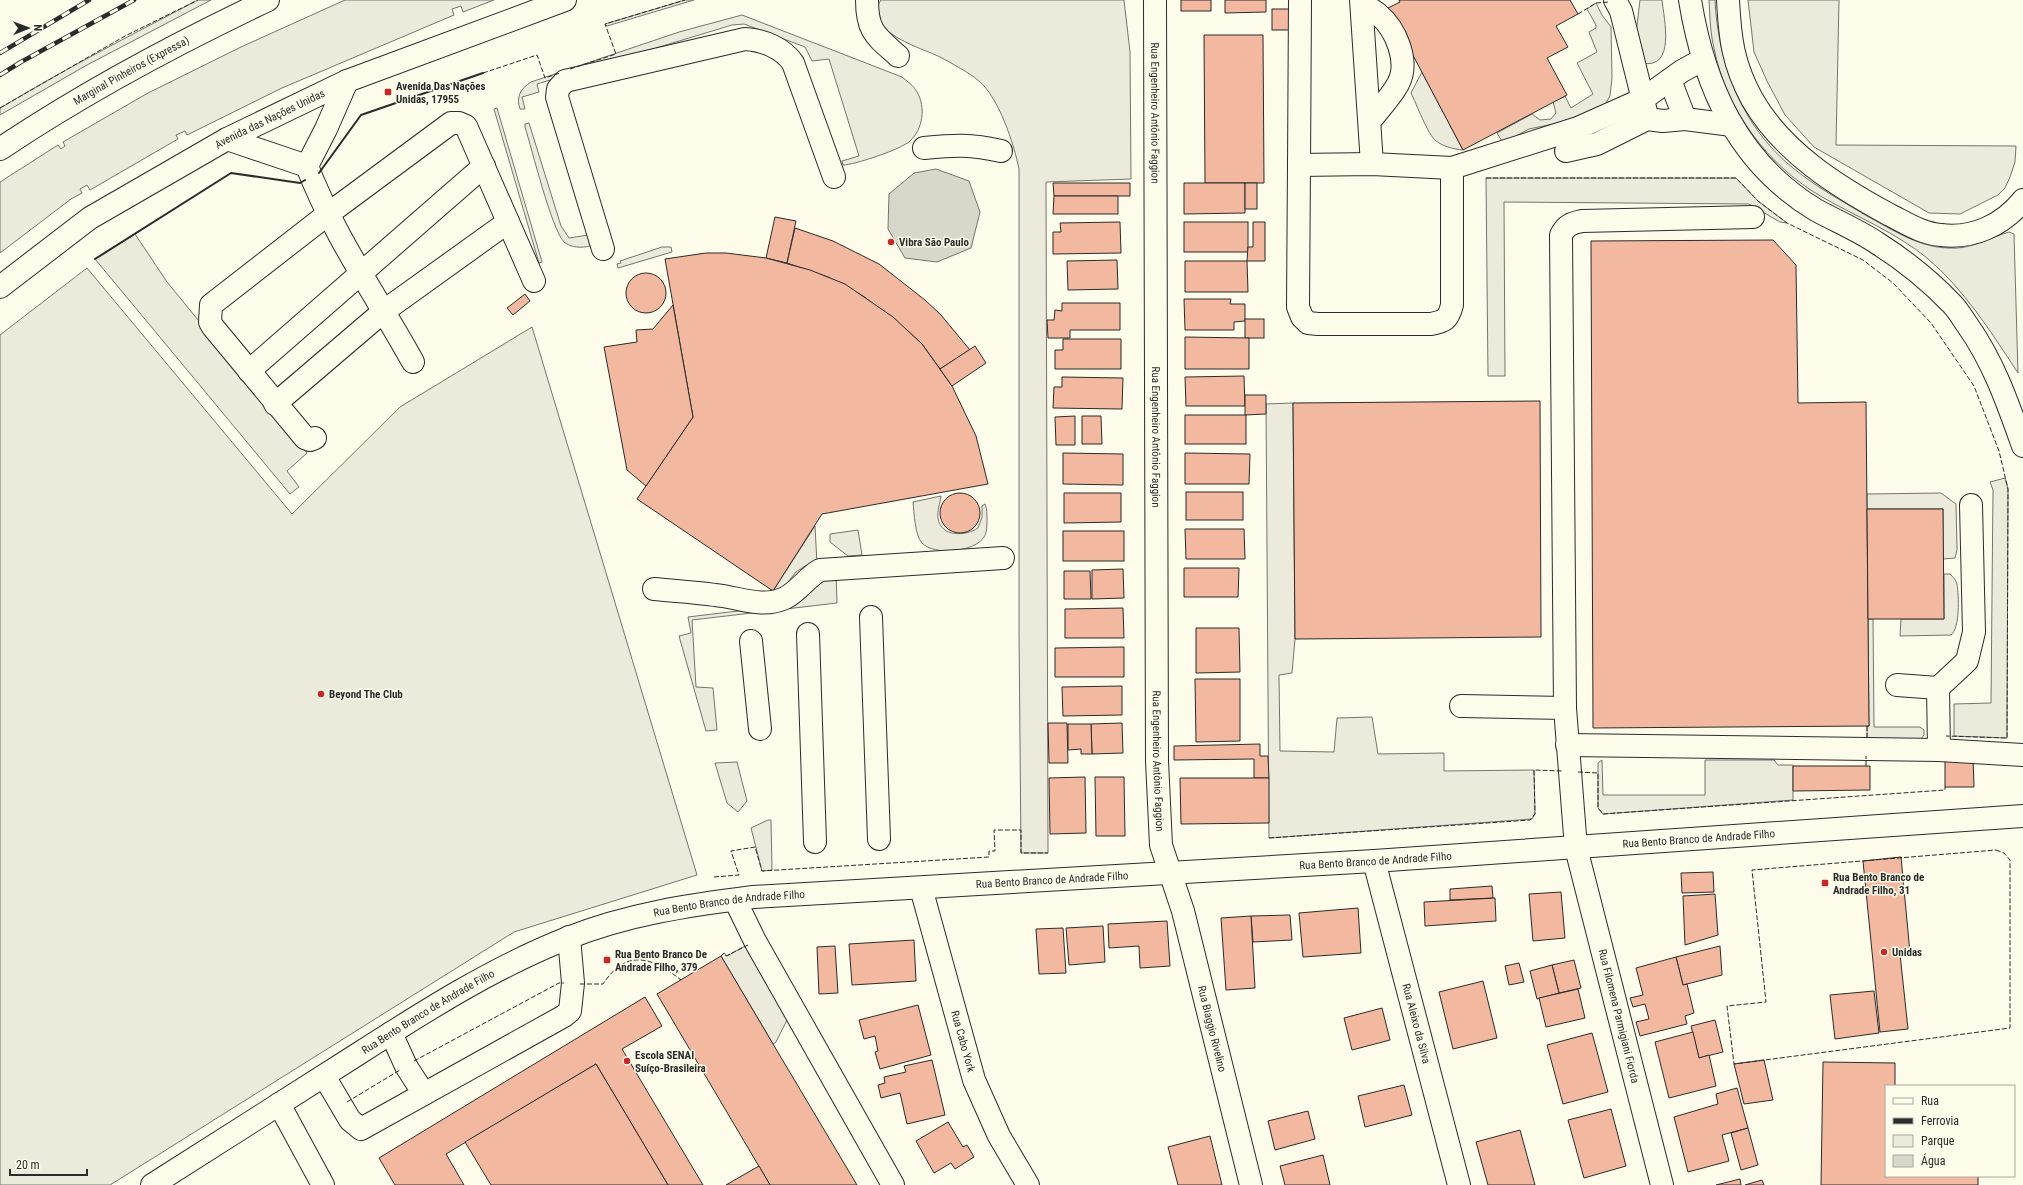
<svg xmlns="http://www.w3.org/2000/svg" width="2023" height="1185" font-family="'Roboto Condensed',sans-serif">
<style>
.green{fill:#ecebdb;stroke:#74746e}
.water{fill:#d8d7c9;stroke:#74746e}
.building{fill:#f2b8a0;stroke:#2b2b2b}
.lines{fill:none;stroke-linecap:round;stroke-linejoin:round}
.minor-casing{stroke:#2b2b2b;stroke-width:24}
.highway-casing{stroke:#2b2b2b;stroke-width:24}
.minor{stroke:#fdfbea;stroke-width:22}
.highway{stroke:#fdfbea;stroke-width:22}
.rail-casing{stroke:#2b2b2b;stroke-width:4.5}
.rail{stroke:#fdfbea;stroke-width:3;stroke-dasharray:9;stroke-linecap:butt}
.fence{stroke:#2b2b2b;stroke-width:1;stroke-dasharray:5 2;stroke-linecap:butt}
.wall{stroke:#2b2b2b;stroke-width:2}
.poi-dot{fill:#c62828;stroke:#fdfbea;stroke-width:1.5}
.labels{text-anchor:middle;stroke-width:3;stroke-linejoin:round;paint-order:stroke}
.street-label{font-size:11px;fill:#2b2b2b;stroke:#fdfbea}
.poi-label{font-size:11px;font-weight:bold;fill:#2b2b2b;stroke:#fdfbea;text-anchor:start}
</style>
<rect width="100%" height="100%" fill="#fdfbea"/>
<g class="green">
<path d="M198,0H211L87,65L0,115V108C65,69 131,35 198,0Z"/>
<polygon points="345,0 494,0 463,12 461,6 452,9 454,15 282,88 187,135 185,131 176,135 178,139 90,190 87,185 80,189 82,193 71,199 0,253 0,182 58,145 61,149 65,146 63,142 148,93 241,47"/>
<polygon points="685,0 694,0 607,26 605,24"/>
<path d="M881,0H1124L1130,52L1131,179L1046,182L1048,853H1021L1019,630V169C1014,144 999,98 979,81C968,72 953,64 940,57C922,48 860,31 881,0Z"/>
<path d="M1640,0H1662C1664,19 1676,70 1642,63L1635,42Z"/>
<path d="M1709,0H1715C1718,64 1742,127 1793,168C1816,187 1842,201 1867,216C1893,230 1918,247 1948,248C1971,250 1988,238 2009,232L2014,234L2018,373C1991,332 1964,289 1927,258C1895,232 1857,217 1822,197C1768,166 1726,110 1714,48C1710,32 1710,16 1709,0Z"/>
<polygon points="1748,0 1839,0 1836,145 2016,146 2015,162 2010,177 2005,188 1998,195 1960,214 1929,213 1814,147 1785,115 1767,81 1754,52"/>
<polygon points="1596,3 1602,15 1611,27 1612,78 1610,96 1603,108 1596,113 1553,124 1529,129 1503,143 1497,133 1532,114 1540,120 1551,119 1556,113 1553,102 1565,96 1571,108 1593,94 1577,63 1597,52 1589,32 1596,28 1596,25 1587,9"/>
<path d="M742,15L902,77C907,81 914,86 917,92C926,107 923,129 910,141C902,149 854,165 843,165L842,161L859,156L829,59L812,61L805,47L744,24L732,25L537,84L539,92L522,97L525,109H520C516,97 520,89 531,82L679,32Z"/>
<path d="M1422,72L1463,150C1454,149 1444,147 1436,141C1428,135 1416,103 1411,93Z"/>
<polygon points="497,108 542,262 539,263 494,109"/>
<path d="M529,123L561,226L569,238L588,235L590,246C582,248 571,248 564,242C551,228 532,149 525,127V124Z"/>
<polygon points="1486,178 1736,178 1758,201 1787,223 1780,222 1749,204 1504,202 1505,376 1488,376"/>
<polygon points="135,234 167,282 307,453 287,471 299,487 290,494 95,259"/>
<polygon points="662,247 671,247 672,252 618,268 617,264 621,263 620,261"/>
<polygon points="87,268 292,514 400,407 532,327 697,875 514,932 110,1185 0,1185 0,335"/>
<polygon points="1293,403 1295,639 1292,673 1279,675 1280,751 1334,752 1337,718 1372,717 1378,754 1444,753 1444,771 1534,770 1535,814 1532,819 1269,838 1266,404"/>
<polygon points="2005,478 2008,489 2007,738 1954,736 1954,704 1991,703 1993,490 1990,482"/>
<polygon points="1941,493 1956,504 1957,550 1955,558 1943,559 1943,509 1867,509 1867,494"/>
<path d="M941,496C940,504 937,510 938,518C941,538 966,536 978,528L982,517V506L985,504C987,509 987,514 987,519C987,525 987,533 984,537C975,552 934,556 922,543C915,536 914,512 913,502Z"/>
<polygon points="815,526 817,564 805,566 796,572 784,587 773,591"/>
<polygon points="858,530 862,555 848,556 830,542 830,534"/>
<polygon points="836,573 837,603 692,620 696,687 713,688 717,730 706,731 679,636 691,633 688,617 771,607 818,580"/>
<path d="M1944,574H1950C1953,577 1956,580 1957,584C1959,596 1960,628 1951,635L1900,636L1901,619H1944Z"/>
<polygon points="1868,619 1873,619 1874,727 1920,727 1924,730 1924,735 1920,740 1867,739 1867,726 1869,726"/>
<polygon points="1602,760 1603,795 1705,795 1705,760 1774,760 1778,765 1793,765 1793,800 1603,814 1598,808 1598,763"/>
<polygon points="737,762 747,801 738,812 727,803 715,763"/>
<polygon points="768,820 771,820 772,870 762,871 751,828"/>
<polygon points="745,946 787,1020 776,1042 773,1044 721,956 724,953 727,956"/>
</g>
<polygon class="water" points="936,169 969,181 980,212 971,248 937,262 905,258 888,229 889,194 914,173"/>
<g class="building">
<rect x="1181" y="0" width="30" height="11"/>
<polygon points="1225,0 1266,0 1266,12 1225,13"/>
<polygon points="1399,0 1570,0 1578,14 1556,26 1568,47 1547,58 1567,95 1463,150 1388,8 1400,2"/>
<rect x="1272" y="9" width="21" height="21"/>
<polygon points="1204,35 1263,35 1264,183 1205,183"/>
<polygon points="1053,183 1130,183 1130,196 1054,196"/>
<polygon points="1184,183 1245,183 1245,213 1184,214"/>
<rect x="1245" y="183" width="12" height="26"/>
<polygon points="1054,196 1118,196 1118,214 1053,214"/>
<polygon points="775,217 796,221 787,263 766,258"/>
<polygon points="1120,222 1121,253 1053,254 1053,232 1061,232 1060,223"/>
<rect x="1184" y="222" width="64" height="30"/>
<polygon points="1253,222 1265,222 1265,261 1247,261 1248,247 1253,247"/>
<polygon points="795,228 833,241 879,264 925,300 941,315 970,350 940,369 922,344 908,331 863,296 828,277 787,263"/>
<polygon points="1773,240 1796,265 1798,403 1866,402 1869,726 1593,728 1591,241"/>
<polygon points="706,253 726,253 766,258 810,270 845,284 893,317 922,344 952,386 976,436 988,484 822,514 773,591 637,499 693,417 665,259"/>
<polygon points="1117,260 1118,289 1068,290 1067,261"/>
<polygon points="1185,261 1247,261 1248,292 1185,292"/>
<circle cx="646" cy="293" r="20"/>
<polygon points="525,294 530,301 513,315 507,308"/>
<polygon points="1184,299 1231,299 1230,304 1245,304 1245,321 1234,322 1234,330 1185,330"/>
<polygon points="1062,303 1120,303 1120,330 1070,330 1070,338 1048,338 1047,320 1054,320 1055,310 1062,311"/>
<polygon points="673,305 693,417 646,486 627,470 604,347 637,342 636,330 653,329"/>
<rect x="1245" y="319" width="19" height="19"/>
<polygon points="1185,337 1249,338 1249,369 1185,369"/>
<polygon points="1063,339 1121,339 1121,369 1055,369 1055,350 1063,350"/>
<polygon points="975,346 986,363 952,386 940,369"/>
<polygon points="1244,376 1245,406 1186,406 1185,377"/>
<polygon points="1062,377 1123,378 1122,409 1053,408 1054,387 1062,387"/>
<polygon points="1245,395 1266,395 1266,414 1245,415"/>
<polygon points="1540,401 1541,637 1295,639 1293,403"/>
<rect x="1185" y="415" width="61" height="29"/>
<polygon points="1075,416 1075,445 1056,445 1055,417"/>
<polygon points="1082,416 1101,416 1102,444 1082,444"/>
<polygon points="1063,453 1123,454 1123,485 1063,484"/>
<polygon points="1185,453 1250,454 1249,484 1185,484"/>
<rect x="1186" y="492" width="57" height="28"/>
<polygon points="1064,493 1121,493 1121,522 1064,523"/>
<circle cx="960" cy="513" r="20"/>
<polygon points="1867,509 1943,509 1944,619 1868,619"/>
<polygon points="1185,529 1244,529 1245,559 1186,559"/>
<rect x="1063" y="531" width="61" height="30"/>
<polygon points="1184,568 1239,568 1238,597 1184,597"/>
<polygon points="1123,569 1124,598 1092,599 1092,570"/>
<polygon points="1064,571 1090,571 1091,599 1064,599"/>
<polygon points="1123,608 1124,638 1065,638 1065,609"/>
<polygon points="1196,628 1239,628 1240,672 1196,673"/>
<polygon points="1124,647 1124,677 1055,677 1055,648"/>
<polygon points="1195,679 1240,679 1240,741 1196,742"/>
<polygon points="1122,686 1122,715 1063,716 1062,687"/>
<polygon points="1048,723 1067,723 1068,763 1049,763"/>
<polygon points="1122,723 1123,753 1092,754 1091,724"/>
<polygon points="1068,724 1091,724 1092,754 1081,754 1081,749 1068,750"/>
<polygon points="1260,744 1260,756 1268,756 1269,778 1254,778 1254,759 1174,760 1174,746"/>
<polygon points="1973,757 1974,787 1945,787 1945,758"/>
<polygon points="1793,766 1870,766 1870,790 1793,791"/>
<polygon points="1085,777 1086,833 1050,834 1049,778"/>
<polygon points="1095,777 1124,777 1125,836 1096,836"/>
<polygon points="1180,778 1269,778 1269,823 1181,824"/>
<polygon points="1901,857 1910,953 1900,954 1908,1029 1880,1032 1863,861"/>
<polygon points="1713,872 1714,892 1682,893 1681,873"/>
<polygon points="1492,886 1493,898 1450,900 1450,889"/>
<polygon points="1561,892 1565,938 1533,941 1529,894"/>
<polygon points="1715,894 1718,935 1685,945 1683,896"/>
<polygon points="1495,898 1496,921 1425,926 1424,902"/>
<polygon points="1358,908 1361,953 1303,957 1299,913"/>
<polygon points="1290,915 1292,940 1253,942 1251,916"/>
<polygon points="1251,916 1255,988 1226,990 1221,918"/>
<polygon points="1167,921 1170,966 1140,968 1139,946 1109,948 1108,924"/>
<polygon points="1103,926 1105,962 1069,965 1066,928"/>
<polygon points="1063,928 1066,973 1039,974 1036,929"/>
<polygon points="914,940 916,981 852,985 849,944"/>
<polygon points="835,946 838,993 819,994 817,947"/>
<polygon points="1720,946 1722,975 1683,985 1676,957"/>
<polygon points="721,956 773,1044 857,1185 770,1185 657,994"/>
<polygon points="1676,957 1683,985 1687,984 1694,1013 1685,1016 1687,1024 1640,1036 1636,1022 1649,1019 1645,1004 1633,1007 1630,998 1643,995 1636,968"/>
<polygon points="1574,960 1581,988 1559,993 1552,965"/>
<polygon points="1519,963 1524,982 1509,985 1505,966"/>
<polygon points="1552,965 1559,993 1537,999 1530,971"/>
<polygon points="1483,981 1497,1038 1453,1049 1439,992"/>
<polygon points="1578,989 1585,1018 1546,1027 1539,998"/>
<polygon points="1874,991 1879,1033 1835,1039 1830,995"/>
<polygon points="645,997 662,1026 622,1049 703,1185 668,1185 596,1064 446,1154 464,1185 395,1185 379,1158"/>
<polygon points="918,1005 931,1055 880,1069 875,1052 878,1051 875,1036 864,1039 859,1020"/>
<polygon points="1382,1008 1390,1040 1352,1050 1344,1018"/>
<polygon points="1715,1020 1723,1052 1699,1058 1691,1026"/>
<polygon points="1693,1032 1699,1058 1709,1055 1716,1086 1669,1098 1655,1042"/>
<polygon points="1592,1033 1608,1092 1563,1104 1547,1045"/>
<polygon points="932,1060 945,1115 907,1124 900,1093 881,1098 878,1085 885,1083 884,1077 906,1072 904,1066"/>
<polygon points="1764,1060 1773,1100 1744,1104 1734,1064"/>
<polygon points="1823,1062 1895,1063 1895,1086 1886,1086 1886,1176 1978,1176 1978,1185 1821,1185"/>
<polygon points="596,1064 668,1185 491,1185 465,1142"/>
<polygon points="1404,1085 1412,1115 1365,1127 1358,1096"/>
<polygon points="1737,1088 1748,1128 1722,1135 1729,1161 1688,1172 1674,1117 1718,1104 1716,1094"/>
<polygon points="1611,1109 1626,1166 1584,1178 1568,1120"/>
<polygon points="1308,1111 1315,1139 1275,1150 1268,1121"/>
<polygon points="948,1122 963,1147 967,1145 974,1157 955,1169 951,1163 934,1173 916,1141"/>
<polygon points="1748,1128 1758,1165 1741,1170 1731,1133"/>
<polygon points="1520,1130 1535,1185 1488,1185 1476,1142"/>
<polygon points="1210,1136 1222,1185 1178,1185 1168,1147"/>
<polygon points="1323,1155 1330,1185 1285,1185 1280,1166"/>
<polygon points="759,1166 770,1185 726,1185"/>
<polygon points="1740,1179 1741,1185 1716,1185"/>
<polygon points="1762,1180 1764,1185 1745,1185"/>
</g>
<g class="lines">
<defs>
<g id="minor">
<path d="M867,0C867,32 876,36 898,56"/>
<path id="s1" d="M1155,0L1157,761L1161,845L1183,911L1251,1185"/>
<polyline points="1300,0 1299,165 1372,164 1452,168 1578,128 1643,99 1682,71 1702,60"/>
<polyline points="1361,0 1372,164"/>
<polyline points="1615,0 1621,11 1646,112"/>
<path d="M1362,4C1367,7 1373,10 1378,14C1396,29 1410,62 1398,84C1391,97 1379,109 1370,121"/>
<polyline points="1670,80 1685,119"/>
<path d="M347,81L326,129L307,166C334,236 377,297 413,362"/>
<polyline points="227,139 307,166"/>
<path d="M924,148C955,145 970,144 1001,151"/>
<polyline points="1566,151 1597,144 1647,119 1663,121 1685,119 1732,125"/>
<path d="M1299,165L1298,307L1302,317L1308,323L1318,324H1431C1445,321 1448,320 1452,305V168"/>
<path d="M603,249L557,97L558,89L565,81L745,39C763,40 783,48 793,63L834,177"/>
<polyline points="249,371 484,166"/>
<polyline points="275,404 384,311 508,222"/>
<polyline points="315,438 310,440 305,438 213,327 210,322 211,305 328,214 451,123 459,123 466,126 534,281"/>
<path d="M654,589C675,591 695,592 715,595C738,597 762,609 785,598C798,592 807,577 820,570L1003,558"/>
<polyline points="871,617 879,839"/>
<polyline points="808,634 815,842"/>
<polyline points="751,641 760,729"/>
<polyline points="1897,685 1938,688"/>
<polyline points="1461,706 1565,708"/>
<polyline points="1567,745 1939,750 1938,688 1967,661 1974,632 1971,505"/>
<polyline points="1939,750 2023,755"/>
<path id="s2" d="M1374,861L1459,1185"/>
<path id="s3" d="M921,888L974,1080L999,1136L1028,1185"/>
<polyline points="735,900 755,941 893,1185"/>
<polyline points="391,1033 406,1066 424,1094"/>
<polyline points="324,1076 350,1120 361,1129 564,1016 570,1011 573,983 569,937"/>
<polyline points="279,1104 323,1185"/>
<path id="s4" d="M152,1185C221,1141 290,1098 358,1054C425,1011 494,967 568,938C628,914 690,905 753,897L1374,861L2023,816"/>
<path d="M1662,1185L1576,848L1565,708L1561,235C1566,225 1572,223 1582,221L1753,217"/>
</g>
<g id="highway">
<path d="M1690,0C1704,86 1738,163 1816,210C1836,221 1858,230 1877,243C1904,260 1930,281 1952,304C1958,310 1963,319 1968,326C1994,363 2008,404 2023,446"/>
<path d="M1728,0C1730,39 1733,64 1752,99C1782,152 1838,187 1890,215C1906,223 1923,234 1941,235C1973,239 2003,225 2023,200"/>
<path id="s5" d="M0,149C85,92 175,44 268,0"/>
<path id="s6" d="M0,287L90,218L227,139L347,81L565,0"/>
</g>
</defs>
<use href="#minor" class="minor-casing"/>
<use href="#highway" class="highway-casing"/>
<use href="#minor" class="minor"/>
<use href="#highway" class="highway"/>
<defs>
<g id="rail">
<polyline points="0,53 89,0"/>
<polyline points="0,75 21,62 134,0"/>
</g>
</defs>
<use href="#rail" class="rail-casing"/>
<use href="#rail" class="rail"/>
<g class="fence">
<polyline points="1578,14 1596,3 1609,2"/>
<polyline points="570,69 616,54 605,24 685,0"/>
<polyline points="483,73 537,55 545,78 560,73"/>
<polyline points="0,108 125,36 198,0"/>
<polyline points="1486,178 1736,178 1758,201 1787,223 1863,260 1893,283 1931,323 1974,386 1999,451 2008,489 2007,738 1946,736"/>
<polyline points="1867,726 1867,740"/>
<polyline points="1866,766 1866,756"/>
<polyline points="1578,772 1598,773 1598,808 1603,814 1945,790 1945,787"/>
<polyline points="1269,838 1530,820 1535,814 1534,770 1562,771"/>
<polygon points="1996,850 2004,853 2010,860 2010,1028 1734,1064 1727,1006 1766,1002 1752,870"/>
<polyline points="714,877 739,875 731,851 755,847 762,871 989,857 989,851 995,851 994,830 1021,830 1021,853 1048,853"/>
<polyline points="721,956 724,953 726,956 748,945"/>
<path d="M580,984H603C626,949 651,956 681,980"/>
<polyline points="414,1061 559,983 564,983"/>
<polyline points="347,1102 400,1070"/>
</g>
<g class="wall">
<polyline points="319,173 361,115 483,73"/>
<polyline points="95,259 231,173 300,183 305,180"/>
</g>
</g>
<g class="poi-dot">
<rect x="384" y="88" width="8" height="8" rx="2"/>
<circle cx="891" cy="242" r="4"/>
<circle cx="321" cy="694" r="4"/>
<rect x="1821" y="879" width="8" height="8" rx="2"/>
<circle cx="1884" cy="952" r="4"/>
<rect x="603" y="956" width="8" height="8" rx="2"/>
<circle cx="627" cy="1061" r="4"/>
</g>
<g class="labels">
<g class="street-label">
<text dy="4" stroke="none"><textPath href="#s5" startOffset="153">Marginal Pinheiros (Expressa)</textPath></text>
<text dy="4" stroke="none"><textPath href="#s1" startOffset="113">Rua Engenheiro Antônio Faggion</textPath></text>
<text dy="4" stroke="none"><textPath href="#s6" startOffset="319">Avenida das Nações Unidas</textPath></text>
<text dy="4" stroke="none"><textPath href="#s1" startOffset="437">Rua Engenheiro Antônio Faggion</textPath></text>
<text dy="4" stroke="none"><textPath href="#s1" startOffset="761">Rua Engenheiro Antônio Faggion</textPath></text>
<text dy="4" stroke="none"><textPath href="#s4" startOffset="1622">Rua Bento Branco de Andrade Filho</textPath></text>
<text dy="4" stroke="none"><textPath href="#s4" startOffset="1298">Rua Bento Branco de Andrade Filho</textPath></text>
<text dy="4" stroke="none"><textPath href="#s4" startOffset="974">Rua Bento Branco de Andrade Filho</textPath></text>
<text dy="4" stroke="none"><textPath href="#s4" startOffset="650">Rua Bento Branco de Andrade Filho</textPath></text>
<text dy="4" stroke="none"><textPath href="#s4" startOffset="326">Rua Bento Branco de Andrade Filho</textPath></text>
<text transform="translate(1619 1016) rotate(76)" y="4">Rua Filomena Parmigiani Fiorda</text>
<text dy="4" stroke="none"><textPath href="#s2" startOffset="168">Rua Aleixo da Silva</textPath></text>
<text dy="4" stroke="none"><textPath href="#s1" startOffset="1036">Rua Biaggio Rivelino</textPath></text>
<text dy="4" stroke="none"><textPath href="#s3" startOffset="159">Rua Cabo York</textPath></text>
</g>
<g class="poi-label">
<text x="396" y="90">Avenida Das Nações<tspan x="396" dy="13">Unidas, 17955</tspan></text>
<text x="899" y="246">Vibra São Paulo</text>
<text x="329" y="698">Beyond The Club</text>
<text x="1833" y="881">Rua Bento Branco de<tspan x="1833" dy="13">Andrade Filho, 31</tspan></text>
<text x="1892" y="956">Unidas</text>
<text x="615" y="958">Rua Bento Branco De<tspan x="615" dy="13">Andrade Filho, 379</tspan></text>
<text x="635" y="1059">Escola SENAI<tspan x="635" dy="13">Suíço-Brasileira</tspan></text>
</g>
</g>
<rect x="1885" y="1085" width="130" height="92" fill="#fdfbea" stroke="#a9a89e"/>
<rect x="1893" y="1098" width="20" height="6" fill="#fdfbea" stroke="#a9a89e"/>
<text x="1921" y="1105" font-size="12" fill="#2b2b2b">Rua</text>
<rect x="1893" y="1118" width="20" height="6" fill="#2b2b2b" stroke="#a9a89e"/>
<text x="1921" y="1125" font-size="12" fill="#2b2b2b">Ferrovia</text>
<rect x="1893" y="1135" width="20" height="12" fill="#ecebdb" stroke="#a9a89e"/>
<text x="1921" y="1145" font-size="12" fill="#2b2b2b">Parque</text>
<rect x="1893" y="1155" width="20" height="12" fill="#d8d7c9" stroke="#a9a89e"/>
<text x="1921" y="1165" font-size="12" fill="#2b2b2b">Água</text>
<g transform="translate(28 28) rotate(89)" stroke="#fdfbea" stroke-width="3" paint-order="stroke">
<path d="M0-3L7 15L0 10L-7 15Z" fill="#2b2b2b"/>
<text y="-6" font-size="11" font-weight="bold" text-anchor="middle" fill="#2b2b2b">N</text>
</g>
<path d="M10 1169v6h77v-6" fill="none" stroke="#2b2b2b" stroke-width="2"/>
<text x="16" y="1169" font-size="12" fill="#2b2b2b" stroke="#fdfbea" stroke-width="3" paint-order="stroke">20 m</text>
</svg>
